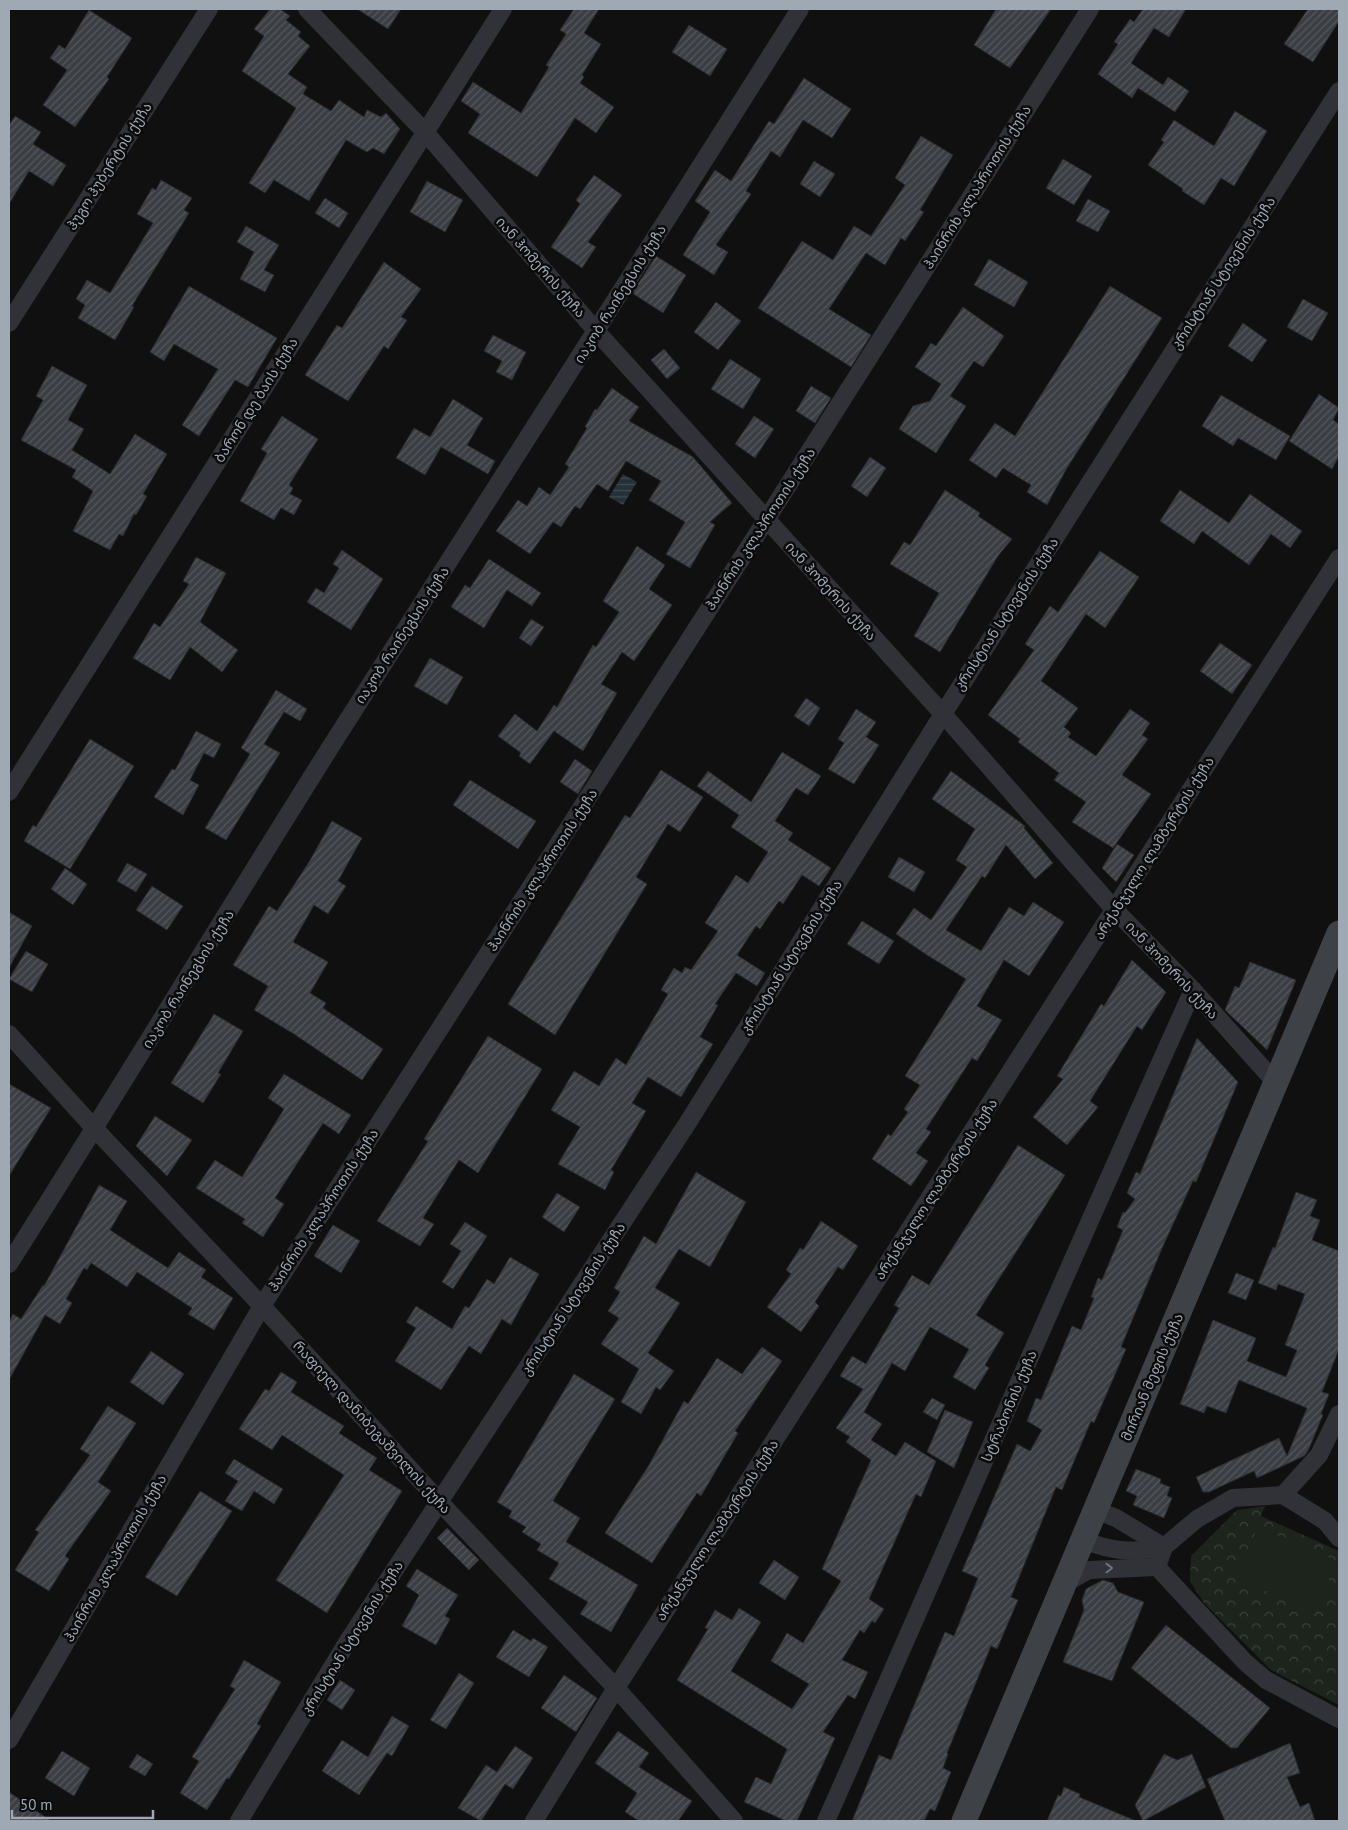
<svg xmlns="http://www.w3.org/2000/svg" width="1348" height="1830" font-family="'PT Sans','Noto Sans Georgian',sans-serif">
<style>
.park{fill:url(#park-crowns)}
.pitch{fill:#1c241c}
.water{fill:url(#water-rules)}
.building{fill:url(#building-hatch);stroke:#292a2d}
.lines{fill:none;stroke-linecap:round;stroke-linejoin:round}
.street{stroke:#303237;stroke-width:18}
.secondary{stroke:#3e4247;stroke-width:25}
.oneway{stroke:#6d737c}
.labels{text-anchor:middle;stroke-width:5;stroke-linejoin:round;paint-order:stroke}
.street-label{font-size:14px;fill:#9fa9b4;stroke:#0b0b0c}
</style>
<defs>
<pattern id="park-crowns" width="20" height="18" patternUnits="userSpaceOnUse" patternTransform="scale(1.25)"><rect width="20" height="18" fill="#1c241c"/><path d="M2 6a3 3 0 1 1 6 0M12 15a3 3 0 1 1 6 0" fill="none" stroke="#3a413b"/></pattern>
<pattern id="water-rules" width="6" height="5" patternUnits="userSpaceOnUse" patternTransform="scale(1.25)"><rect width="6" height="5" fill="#253136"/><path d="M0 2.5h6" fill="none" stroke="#414c51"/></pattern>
<pattern id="building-hatch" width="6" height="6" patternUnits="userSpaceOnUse" patternTransform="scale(1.25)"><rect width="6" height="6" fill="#3b3e42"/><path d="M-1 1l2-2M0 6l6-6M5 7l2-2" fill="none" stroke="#54575b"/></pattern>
</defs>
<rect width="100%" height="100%" fill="#101011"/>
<polygon class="park" points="1265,1506 1261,1516 1339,1551 1339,1705 1271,1670 1204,1603 1190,1581 1191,1556 1237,1510"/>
<polygon class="pitch" points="1258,1527 1337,1561 1315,1612 1236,1578"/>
<polygon class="water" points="623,474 637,482 623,505 609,497"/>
<g class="building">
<polygon points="270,9 280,9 290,16 286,20 301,32 298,36 310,46 288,74 307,87 303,94 331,111 339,100 364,117 367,110 381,117 386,113 400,129 384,154 373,148 367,152 346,140 309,201 274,180 265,193 249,183 296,108 242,71 264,36 254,29"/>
<polygon points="357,9 401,9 388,29"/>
<polygon points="574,9 599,9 584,33 601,44 582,75 584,77 580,83 614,107 596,133 575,118 537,177 468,133 480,114 461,101 473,82 521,113 549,67 546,65 566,34 560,30"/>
<polygon points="996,9 1051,9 1010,68 974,45"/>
<polygon points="1143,9 1186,9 1169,37 1154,28 1131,63 1163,85 1168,77 1189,91 1175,112 1138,88 1132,98 1098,74 1118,44 1114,42 1130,19 1134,22"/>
<polygon points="1308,9 1339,9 1339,21 1313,62 1284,44"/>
<polygon points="89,10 132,38 107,77 109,79 75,127 43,105 67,70 50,58 59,45 65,49"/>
<polygon points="689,25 727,49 710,76 672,52"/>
<polygon points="804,78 851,109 832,138 803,120 780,157 771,151 746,191 751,194 716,245 728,252 714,275 683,255 710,212 695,201 715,170 731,181 769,121 774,124"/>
<polygon points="1235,111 1267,131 1234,186 1221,178 1204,205 1182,191 1183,189 1148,165 1164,142 1161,140 1174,120 1214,146"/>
<polygon points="15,116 41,132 33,144 66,165 53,186 29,171 9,204 9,125"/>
<polygon points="921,136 953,155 920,210 924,212 905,241 901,238 885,265 866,253 829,309 871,335 851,367 758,308 802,241 833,260 854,226 871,236 905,185 895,178"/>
<polygon points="1063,159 1092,176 1074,205 1046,188"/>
<polygon points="814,161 835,174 820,197 800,184"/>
<polygon points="594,175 622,195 588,242 596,247 582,268 551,247 580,204 576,200"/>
<polygon points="161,180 192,198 184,210 189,213 132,306 134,307 115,340 78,318 85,305 76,299 87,280 110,293 153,223 137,214 152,188 156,190"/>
<polygon points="427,181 463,200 445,232 410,212"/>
<polygon points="325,198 348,213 339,228 315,213"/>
<polygon points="1088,199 1110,211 1098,232 1076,221"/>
<polygon points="246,226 279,245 264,270 274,275 265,292 240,279 254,252 237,242"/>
<polygon points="656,256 686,275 663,313 632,293"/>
<polygon points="989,259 1028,282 1014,307 974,285"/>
<polygon points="384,262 421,289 401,317 407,320 388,349 384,346 348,401 305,375 337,325 342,328"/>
<polygon points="189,286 277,338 248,387 235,380 199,436 182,425 218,369 174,344 164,361 150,352"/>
<polygon points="1110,286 1162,318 1067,468 1047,505 1027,492 1031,485 1003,468 996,478 969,460 995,423 1015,436"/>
<polygon points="1303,299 1328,313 1312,341 1287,327"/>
<polygon points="716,302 741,321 718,350 694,332"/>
<polygon points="963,307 1004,336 983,367 974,361 950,396 966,406 936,453 899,429 913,406 930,401 941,384 915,367 931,343 936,346"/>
<polygon points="1243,323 1267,340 1252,362 1228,346"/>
<polygon points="493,335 526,352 512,380 496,372 502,361 484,351"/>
<polygon points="664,349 680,368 667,379 651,360"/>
<polygon points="730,359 761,379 743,409 711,389"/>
<polygon points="52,366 87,385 68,420 84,429 72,450 110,474 135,434 167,454 143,494 147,496 136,515 134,514 123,536 119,534 110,550 73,531 93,491 72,477 76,470 21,440 43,400 36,396"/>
<polygon points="811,386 831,398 815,423 796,411"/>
<polygon points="612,388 639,407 629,421 693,457 732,503 710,522 715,525 690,568 666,554 685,522 649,500 661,481 626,461 608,491 597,484 580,509 575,506 561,527 553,522 530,554 496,531 518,500 527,506 539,487 550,495 569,467 565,464 587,428 585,427 595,409 597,410"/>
<polygon points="1319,394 1339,408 1333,420 1339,424 1339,456 1332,469 1289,441"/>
<polygon points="1221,395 1290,436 1276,460 1238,438 1233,446 1202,426"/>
<polygon points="453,399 483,418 467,445 495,461 488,474 441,447 425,475 396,458 414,428 430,437"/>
<polygon points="282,416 318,439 289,485 293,488 290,494 302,500 294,515 281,508 274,520 240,501 267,453 261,449"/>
<polygon points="754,416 774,429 755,458 735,444"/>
<polygon points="870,457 886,468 867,497 851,486"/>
<polygon points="945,490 980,513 978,516 1012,539 998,556 940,652 914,636 939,593 890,564 904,542 910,545"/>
<polygon points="1180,490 1229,523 1250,494 1302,531 1290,548 1271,534 1249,565 1202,531 1194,544 1160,521"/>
<polygon points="637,546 665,565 649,589 672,605 634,661 622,652 601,684 617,693 583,751 554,731 530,764 519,756 521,753 498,736 515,714 537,731 554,705 557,707 593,645 596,647 619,612 603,601"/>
<polygon points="342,550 383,579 351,630 307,602 316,588 324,593 339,568 333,564"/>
<polygon points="1100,551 1139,577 1105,628 1086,614 1041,681 1078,708 1064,727 1071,733 1068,737 1096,756 1130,709 1150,723 1142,735 1148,739 1122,775 1151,794 1113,848 1072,822 1086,802 1054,780 1059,773 1018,742 1020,739 988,715 1034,650 1025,644 1050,606 1058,612"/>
<polygon points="196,557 226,573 200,622 238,650 222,672 190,647 170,680 133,658 154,623 160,627 189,584 183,581"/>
<polygon points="489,559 541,593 532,606 507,590 484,628 451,607 465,585 470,588"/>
<polygon points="531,619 544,627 531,646 519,638"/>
<polygon points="1220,643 1252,665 1232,694 1200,671"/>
<polygon points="430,658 463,677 447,705 414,686"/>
<polygon points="276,690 307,709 300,721 284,712 264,744 280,753 226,840 205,828 250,754 241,748"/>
<polygon points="806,698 820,708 809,726 794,716"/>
<polygon points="856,709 876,722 866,737 879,745 854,784 828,769 844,743 838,739"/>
<polygon points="196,731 221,744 214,758 204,753 190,780 199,785 183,815 154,797 172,769 175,770"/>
<polygon points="90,739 134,766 70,869 24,841 33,825 36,827"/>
<polygon points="782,752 821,776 808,795 796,788 775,821 793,833 788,840 831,868 819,886 802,875 783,904 779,901 760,929 756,926 737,955 765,973 757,986 736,973 715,1004 718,1005 700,1037 713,1044 681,1097 648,1077 632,1103 646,1111 611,1170 614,1172 605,1190 558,1164 580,1127 551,1110 574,1071 599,1086 616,1058 626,1065 668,994 661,990 674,968 682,973 685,967 691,970 718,931 705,923 736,875 748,883 768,852 731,827 739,815 697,786 708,771 751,802"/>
<polygon points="575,759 592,771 578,794 560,782"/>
<polygon points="661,770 703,797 680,832 668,824 636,877 647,884 555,1035 508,1004 625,815 630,818"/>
<polygon points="951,771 1025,826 1024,828 1053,863 1035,879 1006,845 985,878 982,876 946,930 981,951 1009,907 1024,916 1033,902 1064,922 1029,976 1004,960 977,1006 1002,1020 977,1061 972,1058 926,1129 931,1132 916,1153 928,1161 911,1186 872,1159 888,1134 891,1136 908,1112 904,1109 920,1085 905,1076 966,979 927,955 896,934 914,908 931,920 967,867 956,860 975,829 932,799"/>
<polygon points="470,780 536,821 518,849 453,805"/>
<polygon points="332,821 362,838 338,881 346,886 328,914 314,905 293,942 328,962 310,993 326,1003 323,1008 383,1049 362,1080 294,1034 254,1010 268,986 233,965 269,906 277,911 309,862"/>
<polygon points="1117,844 1134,855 1116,882 1102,868"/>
<polygon points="899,857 925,872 914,892 888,877"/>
<polygon points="127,863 147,874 136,892 117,881"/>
<polygon points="65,868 87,884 73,905 51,889"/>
<polygon points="152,886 183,906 167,930 136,910"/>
<polygon points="9,912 32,926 9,968"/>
<polygon points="862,921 894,941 879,964 847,944"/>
<polygon points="26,951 48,964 32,992 9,979"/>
<polygon points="1132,960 1166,992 1142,1030 1137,1026 1090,1101 1098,1107 1067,1145 1033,1117 1063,1079 1057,1076 1101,1004 1104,1006"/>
<polygon points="1250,962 1296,980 1267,1050 1225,1010 1235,986 1239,988"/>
<polygon points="214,1014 243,1031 218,1073 221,1074 203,1103 171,1083"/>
<polygon points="488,1036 542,1069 478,1173 459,1160 423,1218 434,1224 420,1246 377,1221 428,1141 424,1139"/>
<polygon points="1197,1038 1238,1082 1196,1182 1193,1181 1163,1246 1121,1347 1126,1349 1094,1423 1091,1421 1062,1490 1056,1487 1011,1597 1018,1600 997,1649 991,1646 947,1753 948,1754 943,1768 951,1772 935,1811 930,1809 924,1821 852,1821 879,1755 891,1760 945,1632 954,1636 978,1578 962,1571 1017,1444 1030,1451 1042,1430 1027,1421 1036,1398 1041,1400 1072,1326 1081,1330 1094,1298 1091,1297 1098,1278 1102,1280 1123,1230 1117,1227 1123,1212 1125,1213 1135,1199 1127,1193 1136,1172 1140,1174"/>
<polygon points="284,1074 351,1115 339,1134 323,1123 275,1198 284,1204 263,1237 242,1223 245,1219 196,1188 215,1160 242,1177 284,1109 268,1098"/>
<polygon points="9,1084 51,1108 9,1176"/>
<polygon points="155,1116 192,1140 167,1176 136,1146"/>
<polygon points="1018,1145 1065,1175 976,1315 1004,1333 985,1365 989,1368 975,1390 953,1377 969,1349 930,1327 905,1371 892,1363 864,1412 882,1424 871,1440 896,1456 905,1442 936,1461 921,1497 916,1494 869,1599 884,1609 875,1623 872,1621 864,1633 860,1630 842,1660 868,1672 855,1699 848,1695 823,1732 835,1738 797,1821 786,1821 744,1802 756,1777 771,1784 787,1749 677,1680 708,1629 705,1628 715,1610 732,1620 739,1608 761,1622 731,1671 792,1709 809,1684 771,1661 787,1633 803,1643 841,1581 822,1569 871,1460 846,1442 850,1437 836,1428 863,1389 840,1376 852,1356 866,1364 899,1308 894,1305 912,1275 929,1285"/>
<polygon points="696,1172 746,1202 710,1267 679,1249 655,1288 680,1303 648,1353 674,1371 660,1390 656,1387 641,1414 621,1402 639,1369 601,1344 619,1318 608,1311 620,1292 614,1288 644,1236 656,1244"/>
<polygon points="99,1185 127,1201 110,1230 168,1268 179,1252 206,1270 201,1277 233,1298 214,1330 188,1314 192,1308 137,1272 127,1287 91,1263 87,1270 84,1268 66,1299 72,1303 60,1324 45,1315 9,1380 9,1322 13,1314 21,1319 43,1285 44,1286"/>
<polygon points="1296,1192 1317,1200 1310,1216 1320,1220 1312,1240 1339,1251 1339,1349 1322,1392 1329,1394 1321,1414 1323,1415 1308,1451 1304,1456 1257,1478 1254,1471 1209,1492 1203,1492 1196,1477 1279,1438 1287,1456 1307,1408 1239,1380 1226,1413 1207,1406 1204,1413 1180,1404 1213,1320 1256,1338 1247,1361 1286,1377 1297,1350 1285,1345 1305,1294 1278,1284 1276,1290 1258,1283 1273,1247 1275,1248"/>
<polygon points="557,1193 580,1207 564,1232 542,1217"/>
<polygon points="821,1221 858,1246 843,1270 838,1267 815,1302 819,1306 801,1332 767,1307 791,1274 786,1270 800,1248 803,1250"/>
<polygon points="465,1222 487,1236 453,1289 442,1282 461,1251 450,1244"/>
<polygon points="333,1225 360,1241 341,1273 314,1256"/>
<polygon points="510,1257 539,1274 511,1325 502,1319 481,1354 469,1346 441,1390 395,1361 416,1328 406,1322 416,1306 452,1329 465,1306 469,1308 487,1279 494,1284"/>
<polygon points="1236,1273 1254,1280 1246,1300 1228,1293"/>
<polygon points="762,1347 782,1361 735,1431 738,1433 701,1496 697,1493 652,1563 605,1533 649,1465 684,1401 688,1404 717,1358 742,1374"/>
<polygon points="151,1351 184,1374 163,1405 130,1382"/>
<polygon points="281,1372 297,1382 291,1392 344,1426 339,1433 377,1458 369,1470 402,1491 327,1613 276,1580 344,1475 282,1435 272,1450 239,1429 265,1389 269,1391"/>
<polygon points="574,1374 615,1399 553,1501 580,1518 566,1542 638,1585 611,1632 580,1614 588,1602 549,1579 559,1563 537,1550 541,1544 522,1532 526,1527 509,1517 512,1511 497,1502"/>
<polygon points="932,1398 945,1405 937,1420 923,1412"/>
<polygon points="108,1406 136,1423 98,1482 111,1491 65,1556 69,1559 49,1591 15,1570 39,1532 35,1530 90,1455 80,1449"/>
<polygon points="945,1410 973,1422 954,1468 927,1452"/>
<polygon points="234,1459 283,1489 274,1504 254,1491 242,1511 225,1501 238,1481 225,1473"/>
<polygon points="1136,1469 1161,1479 1160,1483 1170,1487 1167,1496 1172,1498 1164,1518 1133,1505 1137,1496 1126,1491"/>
<polygon points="200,1491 232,1511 177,1596 145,1577"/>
<polygon points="447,1528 479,1560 469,1570 437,1538"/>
<polygon points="774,1560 799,1577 785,1600 759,1583"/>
<polygon points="417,1569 458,1595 445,1616 450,1619 436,1645 402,1626 419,1595 406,1586"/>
<polygon points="1103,1580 1113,1583 1118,1592 1144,1602 1112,1681 1063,1662 1084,1610 1082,1600 1086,1589"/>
<polygon points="1166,1625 1270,1708 1237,1748 1231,1748 1131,1668"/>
<polygon points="513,1630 531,1641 533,1638 548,1647 529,1677 496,1657"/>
<polygon points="244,1660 281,1682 257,1724 261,1726 229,1779 227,1778 207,1810 180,1793 199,1761 192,1757 235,1689 230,1686"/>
<polygon points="459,1673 474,1683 446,1729 430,1720"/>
<polygon points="564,1675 597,1698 576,1732 541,1708"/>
<polygon points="340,1680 355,1690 342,1710 327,1700"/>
<polygon points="392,1716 409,1726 392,1756 387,1753 359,1795 322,1771 342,1740 368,1757"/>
<polygon points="618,1731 649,1753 639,1767 692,1801 678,1821 639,1821 625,1812 637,1793 595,1763"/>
<polygon points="1290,1743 1300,1773 1287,1777 1300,1807 1309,1803 1315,1821 1225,1821 1207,1779"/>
<polygon points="515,1746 533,1758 513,1789 505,1784 481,1821 458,1808 486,1765 497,1772"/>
<polygon points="62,1751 90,1768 74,1796 45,1778"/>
<polygon points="137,1754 153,1764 145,1776 129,1767"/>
<polygon points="1164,1754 1177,1760 1192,1754 1206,1787 1143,1821 1135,1805"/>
<polygon points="1064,1787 1080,1794 1079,1797 1136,1821 1047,1821 1058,1795 1061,1796"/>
<polygon points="9,1792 29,1806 51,1821 9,1821"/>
</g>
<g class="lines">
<g class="street">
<polyline points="307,9 425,132 597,332 943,714 1114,909 1193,990 1276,1083"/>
<polyline points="9,323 209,9"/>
<polyline points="9,792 503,9"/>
<polyline points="9,1034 95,1129 262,1306 449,1512 616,1688 734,1821"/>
<path d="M9,1264C121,1088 228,909 340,732C492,491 648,251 800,9"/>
<polyline points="1283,1495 1319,1455 1339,1414"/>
<polyline points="1095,1510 1116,1518 1164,1547"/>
<path d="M1083,1540C1113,1552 1133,1553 1164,1547"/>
<polyline points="1157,1567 1245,1662 1266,1680 1339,1719"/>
<polyline points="1157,1567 1164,1547 1197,1519 1233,1498 1283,1495 1325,1521 1339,1538"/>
<polyline points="1065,1583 1089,1570 1157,1567"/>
<polyline points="9,1740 262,1306 766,520 1090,9"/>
<polyline points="239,1821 348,1641 687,1124 943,714 1339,91"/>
<polyline points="534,1821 616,1688 1339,558"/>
<path d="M826,1821C949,1544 1068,1266 1193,990"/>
</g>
<polyline class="secondary" points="964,1821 1339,933"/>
</g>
<defs><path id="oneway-chevron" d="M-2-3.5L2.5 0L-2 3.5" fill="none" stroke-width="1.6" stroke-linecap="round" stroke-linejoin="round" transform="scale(1.25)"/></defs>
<use class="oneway" href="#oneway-chevron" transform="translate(1109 1568) rotate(-1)"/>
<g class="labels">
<g class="street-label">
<text transform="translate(109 166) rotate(-58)" y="5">ჰუგო ჰუბერტის ქუჩა</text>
<text transform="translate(977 187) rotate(-58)" y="5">ჰაინრიხ კლაპროთის ქუჩა</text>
<text transform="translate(541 267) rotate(49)" y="5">იან ჰომერის ქუჩა</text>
<text transform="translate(1223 273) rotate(-57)" y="5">კრისტიან სტივენის ქუჩა</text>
<text transform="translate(620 294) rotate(-58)" y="5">იაკობ რაინეგსის ქუჩა</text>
<text transform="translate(256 400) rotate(-58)" y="5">ბარონ დე ბაის ქუჩა</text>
<text transform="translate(760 529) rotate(-57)" y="5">ჰაინრიხ კლაპროთის ქუჩა</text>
<text transform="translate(831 591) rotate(48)" y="5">იან ჰომერის ქუჩა</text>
<text transform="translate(1006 614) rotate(-57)" y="5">კრისტიან სტივენის ქუჩა</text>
<text transform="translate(402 635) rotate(-57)" y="5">იაკობ რაინეგსის ქუჩა</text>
<text transform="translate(1154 848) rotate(-58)" y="5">არქანჯელო ლამბერტის ქუჩა</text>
<text transform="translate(542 870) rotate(-57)" y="5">ჰაინრიხ კლაპროთის ქუჩა</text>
<text transform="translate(791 957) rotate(-58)" y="5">კრისტიან სტივენის ქუჩა</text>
<text transform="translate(1172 970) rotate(47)" y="5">იან ჰომერის ქუჩა</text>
<text transform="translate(188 979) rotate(-58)" y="5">იაკობ რაინეგსის ქუჩა</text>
<text transform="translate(936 1189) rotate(-57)" y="5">არქანჯელო ლამბერტის ქუჩა</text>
<text transform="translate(323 1210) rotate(-57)" y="5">ჰაინრიხ კლაპროთის ქუჩა</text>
<text transform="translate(573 1299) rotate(-57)" y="5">კრისტიან სტივენის ქუჩა</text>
<text transform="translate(1152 1377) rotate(-67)" y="5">მირიან მეფის ქუჩა</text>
<text transform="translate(1009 1406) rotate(-67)" y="5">სტრაბონის ქუჩა</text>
<text transform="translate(372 1427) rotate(48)" y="5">რაფიელ დანიბეგაშვილის ქუჩა</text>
<text transform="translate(717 1530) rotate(-57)" y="5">არქანჯელო ლამბერტის ქუჩა</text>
<text transform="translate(115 1558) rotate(-60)" y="5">ჰაინრიხ კლაპროთის ქუჩა</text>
<text transform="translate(352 1638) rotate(-58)" y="5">კრისტიან სტივენის ქუჩა</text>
</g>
</g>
<rect width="1348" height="1830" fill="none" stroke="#9fa9b4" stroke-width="20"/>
<path d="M12 1810v8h141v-8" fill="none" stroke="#9fa9b4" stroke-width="2.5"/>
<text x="20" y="1810" font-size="15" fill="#9fa9b4" stroke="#0b0b0c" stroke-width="4" paint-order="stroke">50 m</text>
</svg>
